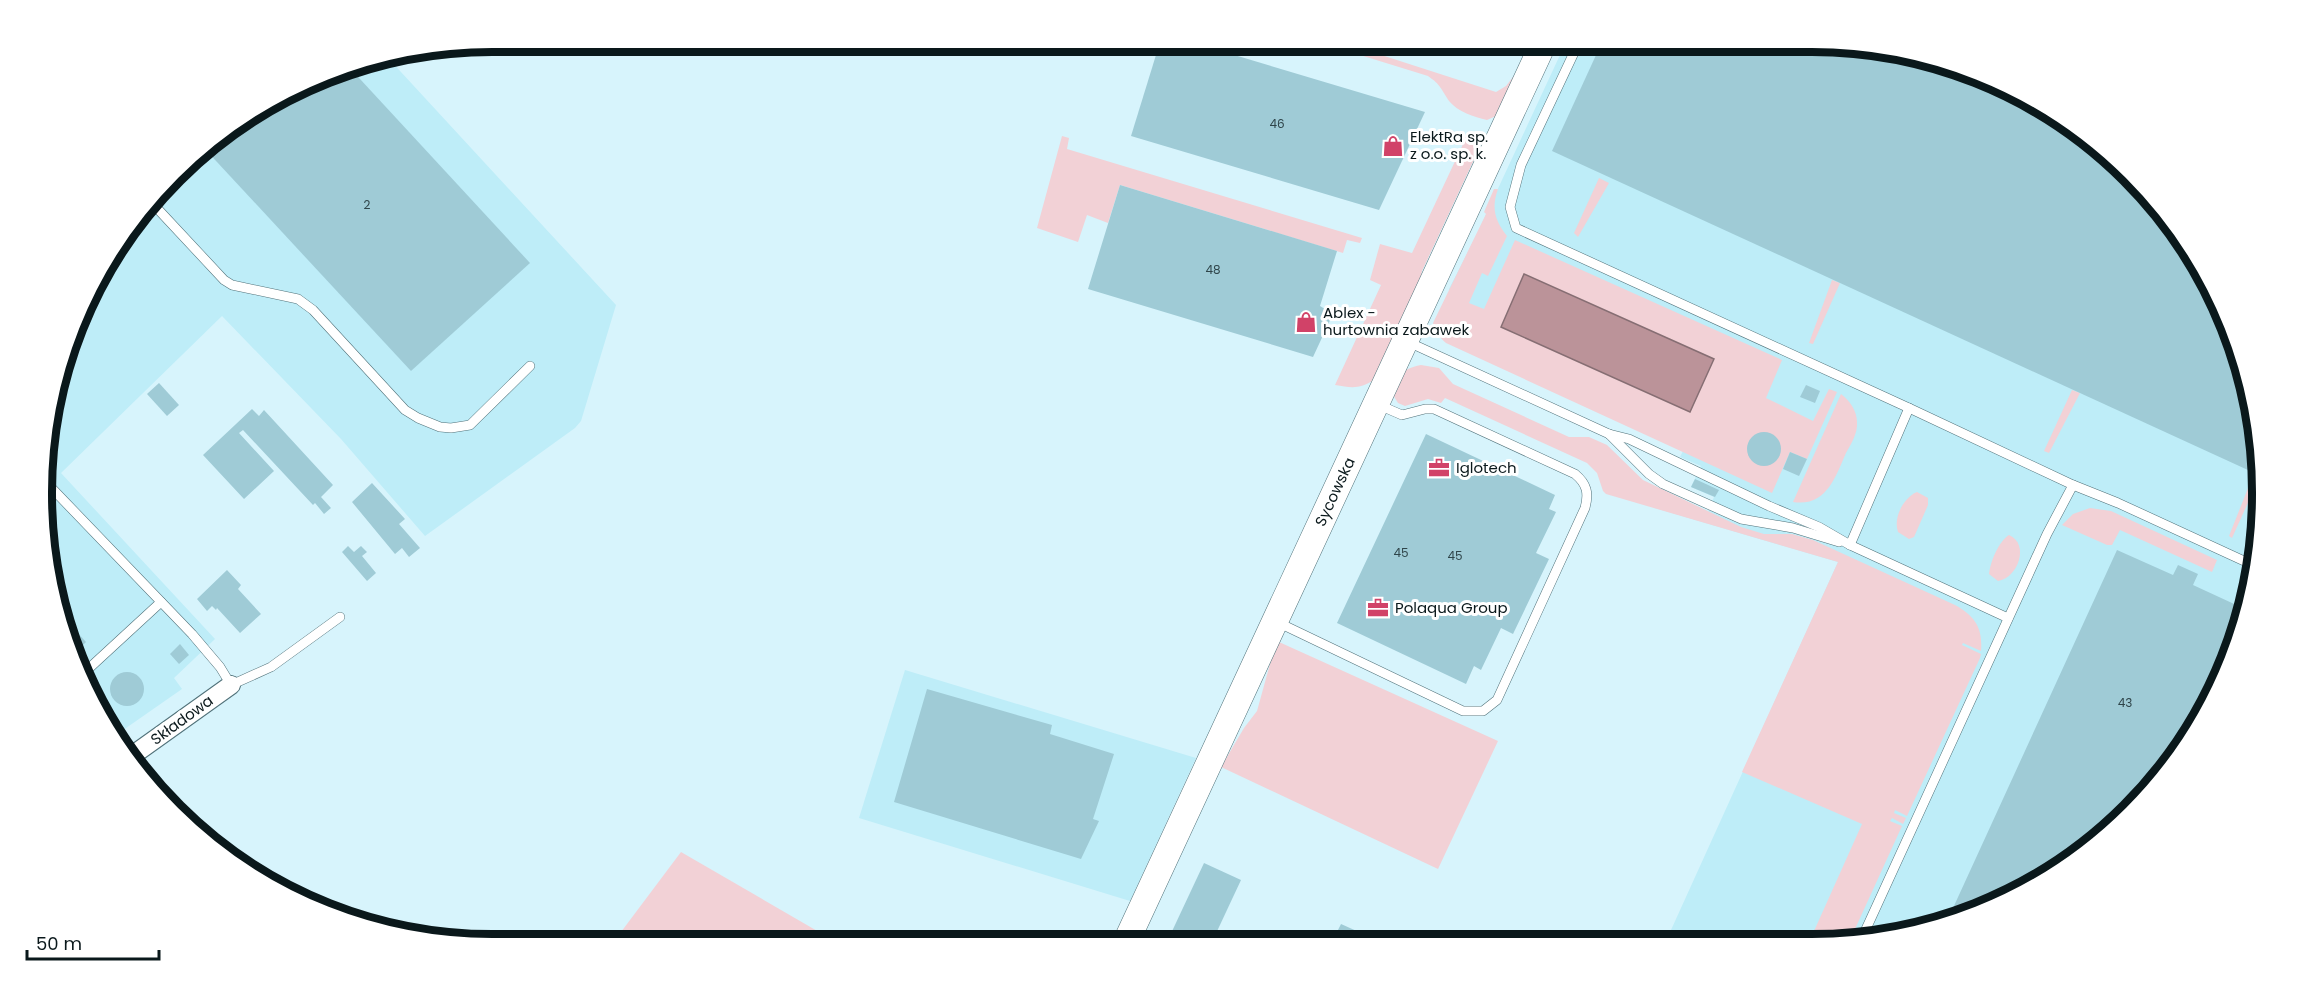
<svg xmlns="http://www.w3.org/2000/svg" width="2304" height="986" font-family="Poppins,sans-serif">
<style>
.built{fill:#beedf8}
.green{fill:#f2d1d6}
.water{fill:#bb9399;stroke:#866e73;stroke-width:1.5}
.building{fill:#9fcbd6}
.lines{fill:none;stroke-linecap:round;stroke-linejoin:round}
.lane-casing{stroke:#51727a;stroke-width:10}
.street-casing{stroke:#51727a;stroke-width:20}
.secondary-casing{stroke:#51727a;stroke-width:27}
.lane{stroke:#fff;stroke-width:9}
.street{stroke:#fff;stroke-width:18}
.secondary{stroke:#fff;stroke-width:26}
.labels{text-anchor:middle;stroke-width:6;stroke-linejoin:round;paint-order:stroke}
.number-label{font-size:12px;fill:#2f454a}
.poi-label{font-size:15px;fill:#0a181b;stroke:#fff;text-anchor:start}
.street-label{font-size:15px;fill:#0a181b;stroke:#fff}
.rim{fill:none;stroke:#0a181b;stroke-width:8}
</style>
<rect width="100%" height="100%" fill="#d7f4fc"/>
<g class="built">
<polygon points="1566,42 1811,42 1956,66 2037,103 2109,154 2169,219 2216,294 2247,377 2261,464 2258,552 2238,638 2169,767 2086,851 1984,910 1870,940 1666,941 1838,562 1655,508 1664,492 1708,511 1714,497 1691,487 1701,466 1680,457 1683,451 1474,352 1449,289 1476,236"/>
<polygon points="389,59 616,305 581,421 575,428 425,536 341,439 222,316 61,473 215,639 174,678 182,689 116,735 102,718 51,581 42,493 51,405 102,268 196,154 268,102 348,66"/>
<polygon points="905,670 1196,758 1130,901 859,818"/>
</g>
<g class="green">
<path d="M1318,42H1341L1496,92L1506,86L1519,69L1496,116L1487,120C1474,117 1458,112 1449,101C1441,89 1441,85 1428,76Z"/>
<path d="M1450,130L1470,139L1478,151L1422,271L1420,283L1374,380C1360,389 1352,388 1335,385L1381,285L1370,280L1380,244L1412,253L1465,140L1447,131Z"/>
<polygon points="1062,136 1069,138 1067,149 1362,238 1360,243 1347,240 1343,253 1120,185 1108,223 1087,215 1078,242 1037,228"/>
<polygon points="1599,178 1609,183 1578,237 1574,233"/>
<path d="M1494,189H1498C1491,208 1495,221 1507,236L1488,276L1482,273L1469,303L1484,309L1515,240L1782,360L1766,398L1813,421L1829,389L1837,392L1807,459L1790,452L1772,493L1446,343C1439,337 1435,332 1433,323L1486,214L1484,212Z"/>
<polygon points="1832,280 1840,283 1813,344 1809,343"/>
<path d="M1421,365L1439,368L1453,384L1569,437H1589L1607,445L1643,480L1741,527L1764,534H1792L1813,540L1955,605C1975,616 1983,628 1981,651L1963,643L1962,645L1981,654L1980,658L1907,816L1895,810L1894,813L1906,818L1903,824L1892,818L1890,821L1902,826L1850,940H1810L1862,824L1742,772L1838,562L1606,494L1603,491L1597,473L1587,463L1445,398L1441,403L1428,399L1405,406L1398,403L1393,395C1399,376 1400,369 1421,365Z"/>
<polygon points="2072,390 2080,393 2049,453 2044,451"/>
<path d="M1841,394C1850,401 1857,411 1857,422C1858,433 1851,444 1846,453C1835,478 1826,507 1793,502Z"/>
<polygon points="2254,473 2260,476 2232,538 2229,536"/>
<path d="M1917,492L1928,498V505L1914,537L1909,539L1898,532C1893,518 1903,498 1917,492Z"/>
<polygon points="2090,508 2111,511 2217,560 2212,572 2120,530 2112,545 2107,545 2062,525 2073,514"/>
<path d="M2009,535C2030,544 2018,578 1998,581L1989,574C1990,562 1999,541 2009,535Z"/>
<polygon points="1279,642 1498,741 1438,869 1221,767 1244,728 1257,711 1273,653"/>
<polygon points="681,852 838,943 612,944"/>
</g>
<polygon class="water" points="1524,274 1714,359 1690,412 1501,327"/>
<g class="building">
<polygon points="1160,42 1191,42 1425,112 1379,210 1131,136"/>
<polygon points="1602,42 1811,42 1956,66 2037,103 2109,154 2169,219 2216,294 2247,377 2261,464 2261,476 1552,151"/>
<polygon points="348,66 530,263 411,371 204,148 268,102"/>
<polygon points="1120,185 1337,251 1320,306 1333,314 1313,357 1088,289"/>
<polygon points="159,383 179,405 167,416 147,394"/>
<polygon points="1806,385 1820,391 1815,403 1800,397"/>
<polygon points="252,409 259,416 264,410 333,485 321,497 331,508 324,514 315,503 313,505 243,430 239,433 274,471 244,499 203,455"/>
<circle cx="1764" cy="449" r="17"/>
<polygon points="1426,434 1555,495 1549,509 1556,512 1536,553 1549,559 1513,634 1501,628 1481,670 1474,666 1466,684 1337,623"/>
<polygon points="1790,452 1807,459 1799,476 1783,469"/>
<polygon points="1695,479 1719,490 1715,497 1691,487"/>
<polygon points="372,483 405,519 399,524 420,548 409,557 402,548 395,554 352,502"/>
<polygon points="348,546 354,552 361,546 367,552 362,556 376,573 367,581 342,552"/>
<polygon points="2117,550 2173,575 2178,565 2198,574 2193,585 2245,609 2238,638 2169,767 2086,851 1984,910 1948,919"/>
<polygon points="227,570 241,585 238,589 261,614 240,633 217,608 216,610 212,606 207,611 197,599"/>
<polygon points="65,619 86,642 77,651"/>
<polygon points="180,644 189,655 179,664 170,654"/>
<circle cx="127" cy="689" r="17"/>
<polygon points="927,689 1052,725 1050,734 1114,754 1093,819 1099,821 1081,859 894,802"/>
<polygon points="96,693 116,715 107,723 102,718 94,695"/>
<polygon points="1204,863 1241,880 1212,942 1167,942"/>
<polygon points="1341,924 1379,941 1332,942"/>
</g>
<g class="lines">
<defs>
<g id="lane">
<polyline points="1579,42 1521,165 1510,207 1516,228 1909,408 1850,545"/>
<polyline points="154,205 224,280 232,285 298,299 313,310 405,410 418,418 440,427 451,428 470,425 530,366"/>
<polyline points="1406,341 1609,434 1629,439 1769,506 1819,527 1850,545 2008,618"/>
<polyline points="1909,408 2073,485"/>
<polyline points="1609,434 1649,474 1663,484 1741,519 1793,528 1839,542"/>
<polyline points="43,479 192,634 220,667 231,685 271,667 340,617"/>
<path d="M1277,622L1463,711H1483L1497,700L1585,508C1589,493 1587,484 1575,474L1434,409H1425L1402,415L1379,405"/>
<polyline points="85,672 161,602"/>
<polyline points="1861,940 2047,534 2073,485 2118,503 2255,566"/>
</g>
<polyline id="street" points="133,755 231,685"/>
<polyline id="secondary" points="1126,942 1544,42"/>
</defs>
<use href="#lane" class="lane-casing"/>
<use href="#street" class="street-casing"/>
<use href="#secondary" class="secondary-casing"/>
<use href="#lane" class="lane"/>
<use href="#street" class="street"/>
<use href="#secondary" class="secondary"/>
</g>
<defs>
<symbol id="shop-bare" viewBox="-9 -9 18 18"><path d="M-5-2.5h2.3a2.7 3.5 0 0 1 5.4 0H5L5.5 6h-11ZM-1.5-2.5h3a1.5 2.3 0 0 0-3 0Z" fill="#d14268" stroke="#fff" stroke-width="2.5" paint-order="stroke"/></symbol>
<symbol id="office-bare" viewBox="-9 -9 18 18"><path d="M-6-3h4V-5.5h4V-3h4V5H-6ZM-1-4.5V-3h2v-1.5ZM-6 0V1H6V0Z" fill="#d14268" stroke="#fff" stroke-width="2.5" paint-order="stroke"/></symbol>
</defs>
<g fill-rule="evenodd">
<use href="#shop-bare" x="1378" y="131" width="30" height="30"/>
<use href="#shop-bare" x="1291" y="307" width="30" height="30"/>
<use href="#office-bare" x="1424" y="453" width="30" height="30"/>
<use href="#office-bare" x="1363" y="593" width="30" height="30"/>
</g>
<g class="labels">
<g class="number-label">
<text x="1277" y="128">46</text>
<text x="367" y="209">2</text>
<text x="1213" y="274">48</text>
<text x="1401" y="557">45</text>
<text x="1455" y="560">45</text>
<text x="2125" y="707">43</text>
</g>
<g class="poi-label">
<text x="1410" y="142">ElektRa sp.<tspan x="1410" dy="17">z o.o. sp. k.</tspan></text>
<text x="1323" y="318">Ablex -<tspan x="1323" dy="17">hurtownia zabawek</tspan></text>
<text x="1456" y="473">Iglotech</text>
<text x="1395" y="613">Polaqua Group</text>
</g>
<g class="street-label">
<text transform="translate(1335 492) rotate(-65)" y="5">Sycowska</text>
<text transform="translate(182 720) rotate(-36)" y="5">Składowa</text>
</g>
</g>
<path d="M0 0H2304V986H0ZM492 52H1812A440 440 0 0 1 2252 492V494A440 440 0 0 1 1812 934H492A440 440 0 0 1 52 494V492A440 440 0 0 1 492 52Z" fill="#fff" fill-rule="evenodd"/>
<path class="rim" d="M492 52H1812A440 440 0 0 1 2252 492V494A440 440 0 0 1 1812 934H492A440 440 0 0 1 52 494V492A440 440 0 0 1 492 52Z"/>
<path d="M27 950v9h132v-9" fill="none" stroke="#0a181b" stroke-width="3"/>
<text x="36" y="950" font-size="18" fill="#0a181b" stroke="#ffffff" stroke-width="4.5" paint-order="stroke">50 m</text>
</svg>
